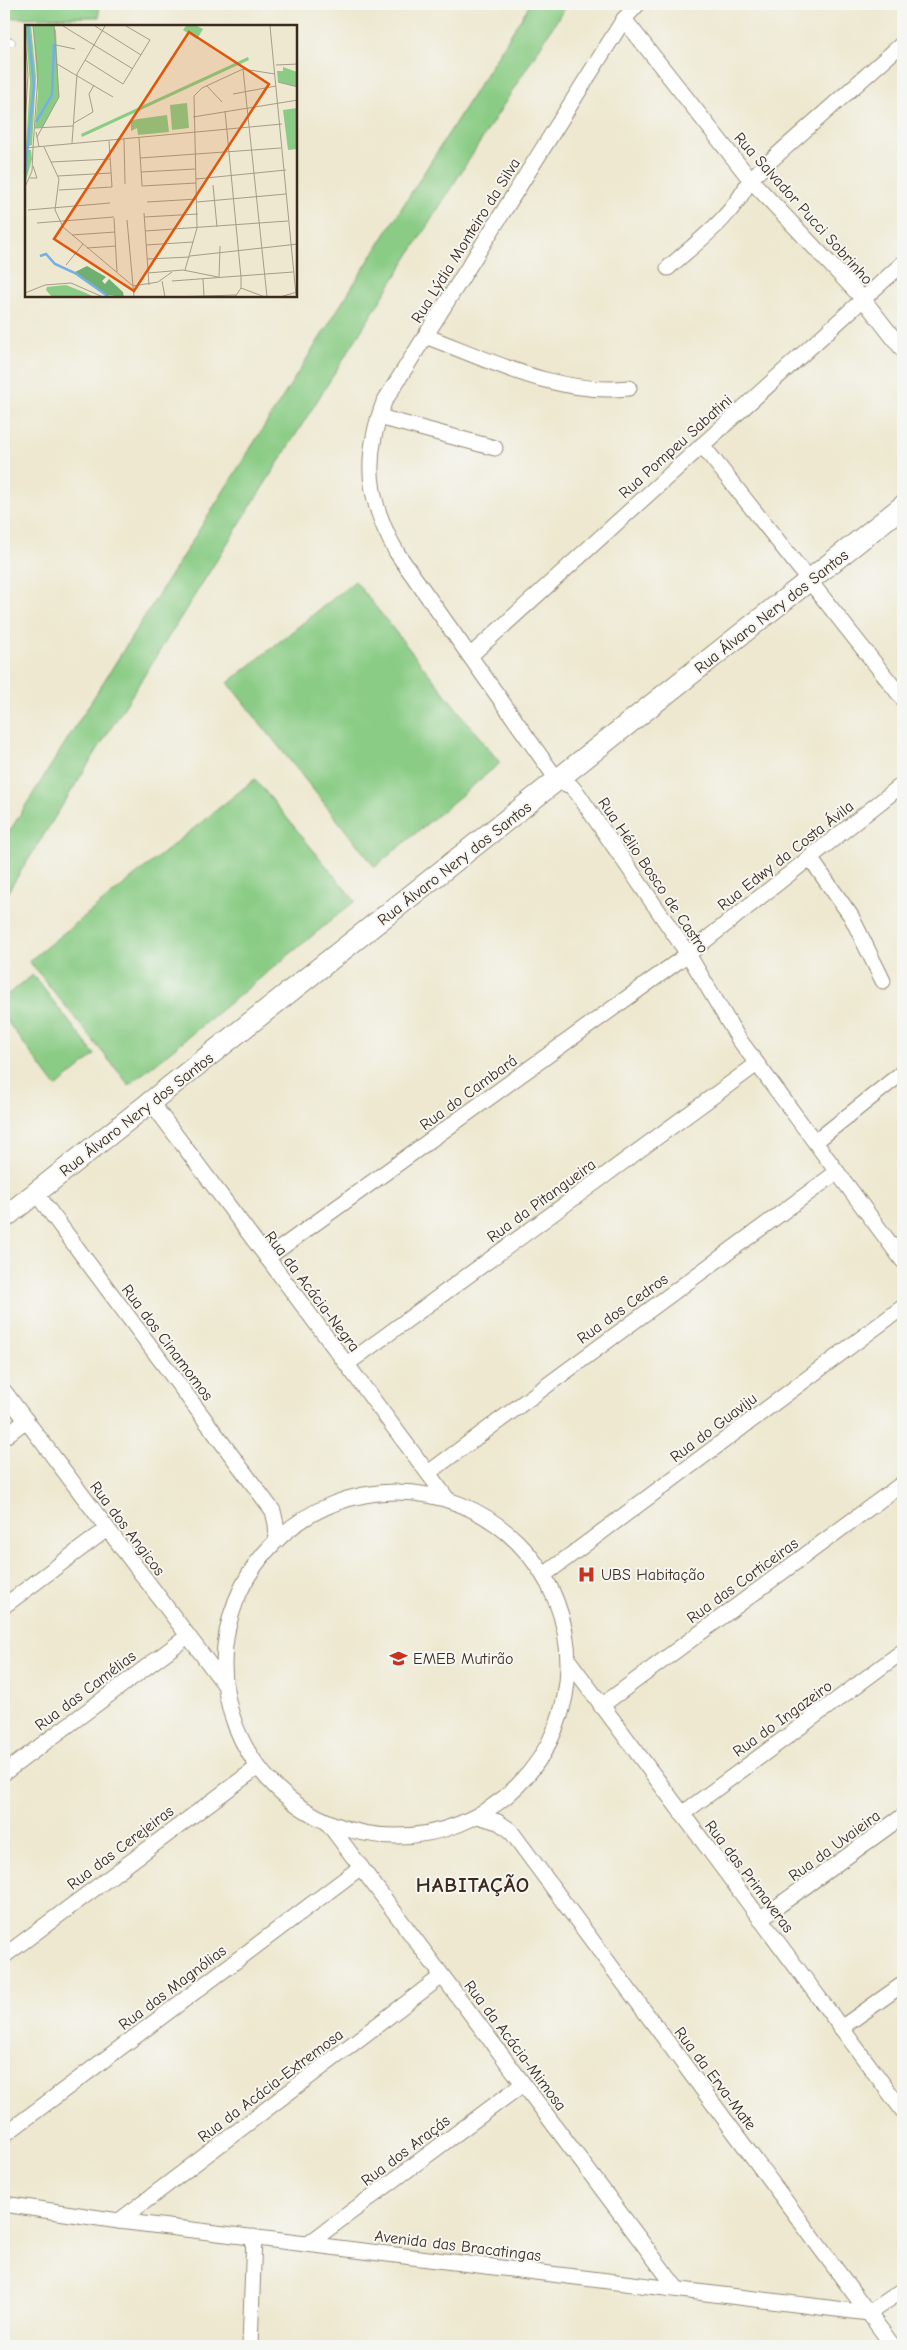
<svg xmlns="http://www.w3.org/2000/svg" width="907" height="2350" font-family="'Comic Neue',sans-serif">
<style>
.green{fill:#8acc85;stroke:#627b52}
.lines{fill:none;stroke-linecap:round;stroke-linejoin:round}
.service-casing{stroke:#948976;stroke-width:9}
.minor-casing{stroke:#948976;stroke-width:17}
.secondary-casing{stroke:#948976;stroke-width:23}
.service{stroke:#fff;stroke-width:8}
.minor{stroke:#fff;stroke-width:15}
.secondary{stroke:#fff;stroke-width:21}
.labels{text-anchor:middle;stroke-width:4;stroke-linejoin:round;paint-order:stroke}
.street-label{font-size:16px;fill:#3b2a1e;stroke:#f6f6f2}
.poi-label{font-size:16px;fill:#3b2a1e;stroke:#f6f6f2;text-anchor:start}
.district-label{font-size:21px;font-weight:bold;letter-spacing:1px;fill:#3b2a1e;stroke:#f6f6f2}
.inset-river{fill:none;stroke:#75afe6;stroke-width:2.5}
.inset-road{fill:none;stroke:#a69c88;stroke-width:1}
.view{fill:#df570d;fill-opacity:0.15;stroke:#df570d;stroke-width:2.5}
.inset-edge{fill:none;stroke:#3b2a1e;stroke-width:2.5}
</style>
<rect width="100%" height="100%" fill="#f6f6f2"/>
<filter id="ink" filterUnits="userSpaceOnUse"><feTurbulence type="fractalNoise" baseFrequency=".02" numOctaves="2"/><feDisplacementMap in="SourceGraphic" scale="10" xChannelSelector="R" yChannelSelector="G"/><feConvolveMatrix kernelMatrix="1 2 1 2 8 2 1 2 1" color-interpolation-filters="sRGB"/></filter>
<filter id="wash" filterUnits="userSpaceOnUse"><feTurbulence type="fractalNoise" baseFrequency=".0096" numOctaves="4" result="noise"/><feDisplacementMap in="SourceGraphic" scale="20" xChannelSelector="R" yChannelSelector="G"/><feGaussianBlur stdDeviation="1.12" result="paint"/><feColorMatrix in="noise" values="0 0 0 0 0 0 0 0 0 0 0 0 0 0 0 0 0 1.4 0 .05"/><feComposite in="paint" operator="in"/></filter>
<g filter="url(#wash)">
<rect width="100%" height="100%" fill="#ede8cf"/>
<g class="green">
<polygon points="4,4 99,4 99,17 4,18"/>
<polygon points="530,4 567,4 4,898 4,840"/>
<polygon points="355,581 500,763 375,867 228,683"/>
<polygon points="255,779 355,901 129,1085 29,961"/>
<polygon points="33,975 95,1055 56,1087 4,1017 4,997"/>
</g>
</g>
<g filter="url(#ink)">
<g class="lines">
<defs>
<polyline id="service" points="4,42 11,42"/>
<g id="minor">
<path d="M638,4L624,19L384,402C363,458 367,500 397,553L558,781L571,786L578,794L688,954L738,1038L903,1261"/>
<polyline points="624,19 750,179 863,299 903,350"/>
<path d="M668,268C698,241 733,217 750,179L903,43"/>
<path d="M425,336C490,360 558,396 629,388"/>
<polyline points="379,417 495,448"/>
<polyline points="702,445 903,699"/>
<polyline points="470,656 903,263"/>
<polyline points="810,858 851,916 883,981"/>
<polyline points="151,1102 448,1500"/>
<polyline points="815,1142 903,1072"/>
<polyline points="36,1193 273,1511 276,1524 277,1540"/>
<polyline points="267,1258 688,954 903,784"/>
<polyline points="347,1364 757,1064"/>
<polyline points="4,1391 225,1685"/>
<polyline points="4,1437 26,1420"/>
<polyline points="428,1473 837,1172"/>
<circle cx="396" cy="1664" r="172"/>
<polyline points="544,1575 903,1307"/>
<polyline points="4,1606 107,1529"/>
<polyline points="569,1661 903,2111"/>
<polyline points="601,1706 903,1483"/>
<polyline points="4,1773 188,1636"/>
<polyline points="682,1814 903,1651"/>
<polyline points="478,1816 498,1822 510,1830 893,2346"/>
<polyline points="327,1822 677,2289"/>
<polyline points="760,1919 903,1816"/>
<polyline points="4,1956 258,1767"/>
<polyline points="841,2028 903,1984"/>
<polyline points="4,2135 361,1867"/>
<polyline points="4,2204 119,2221 869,2313 903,2290"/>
<polyline points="119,2221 442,1976"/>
<polyline points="308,2244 523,2084"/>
<polyline points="250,2346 254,2237"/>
</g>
<polyline id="secondary" points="4,1218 903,506"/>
</defs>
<use href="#service" class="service-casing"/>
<use href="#minor" class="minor-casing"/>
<use href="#secondary" class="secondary-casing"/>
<use href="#service" class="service"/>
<use href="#minor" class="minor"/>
<use href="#secondary" class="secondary"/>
</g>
</g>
<defs>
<symbol id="hospital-bare" viewBox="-9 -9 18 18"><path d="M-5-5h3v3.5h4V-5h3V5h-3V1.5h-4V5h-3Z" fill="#c8321e" stroke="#f6f6f2" stroke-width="2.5" paint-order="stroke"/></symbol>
<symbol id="school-bare" viewBox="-9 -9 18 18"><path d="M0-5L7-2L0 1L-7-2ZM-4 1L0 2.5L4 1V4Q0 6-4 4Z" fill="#c8321e" stroke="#f6f6f2" stroke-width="2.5" paint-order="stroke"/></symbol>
</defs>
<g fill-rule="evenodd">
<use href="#hospital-bare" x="574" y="1562" width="25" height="25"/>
<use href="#school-bare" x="386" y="1646" width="25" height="25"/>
</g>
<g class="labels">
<g class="street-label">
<text transform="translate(804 208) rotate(48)" y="6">Rua Salvador Pucci Sobrinho</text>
<text transform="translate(465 240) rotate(-58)" y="6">Rua Lýdia Monteiro da Silva</text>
<text transform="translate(675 446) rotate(-42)" y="6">Rua Pompeu Sabatini</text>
<text transform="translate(771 611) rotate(-38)" y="6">Rua Álvaro Nery dos Santos</text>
<text transform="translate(785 855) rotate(-38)" y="6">Rua Edwy da Costa Ávila</text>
<text transform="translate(454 863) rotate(-38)" y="6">Rua Álvaro Nery dos Santos</text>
<text transform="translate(654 875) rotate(56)" y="6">Rua Hélio Bosco de Castro</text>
<text transform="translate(468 1092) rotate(-36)" y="6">Rua do Cambará</text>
<text transform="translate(136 1114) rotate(-38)" y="6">Rua Álvaro Nery dos Santos</text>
<text transform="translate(541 1200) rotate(-36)" y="6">Rua da Pitangueira</text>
<text transform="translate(313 1291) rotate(53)" y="6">Rua da Acácia-Negra</text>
<text transform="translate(622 1308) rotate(-36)" y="6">Rua dos Cedros</text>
<text transform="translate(168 1342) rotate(53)" y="6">Rua dos Cinamomos</text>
<text transform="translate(713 1427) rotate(-37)" y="6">Rua do Guaviju</text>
<text transform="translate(128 1528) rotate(53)" y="6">Rua dos Angicos</text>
<text transform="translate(742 1580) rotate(-36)" y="6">Rua das Corticeiras</text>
<text transform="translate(85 1690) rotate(-37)" y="6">Rua das Camélias</text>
<text transform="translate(782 1718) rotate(-36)" y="6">Rua do Ingazeiro</text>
<text transform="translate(834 1845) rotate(-36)" y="6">Rua da Uvaieira</text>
<text transform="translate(120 1847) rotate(-37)" y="6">Rua das Cerejeiras</text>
<text transform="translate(750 1876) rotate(53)" y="6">Rua das Primaveras</text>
<text transform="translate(172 1987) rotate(-37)" y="6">Rua das Magnólias</text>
<text transform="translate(516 2045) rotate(53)" y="6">Rua da Acácia-Mimosa</text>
<text transform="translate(716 2078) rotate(53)" y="6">Rua da Erva-Mate</text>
<text transform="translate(270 2085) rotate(-37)" y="6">Rua da Acácia-Extremosa</text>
<text transform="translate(405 2150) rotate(-37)" y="6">Rua dos Araçás</text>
<text transform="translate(458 2245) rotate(7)" y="6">Avenida das Bracatingas</text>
</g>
<g class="poi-label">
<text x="601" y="1580">UBS Habitação</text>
<text x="413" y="1664">EMEB Mutirão</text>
</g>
<g class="district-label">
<text x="473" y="1892">HABITAÇÃO</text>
</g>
</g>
<g transform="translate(25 25)">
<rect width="272" height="272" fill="#ede8cf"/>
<path d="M0,1H6L11,52L7,120L1,122L5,57ZM8,1H29L31,6L34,72L18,102L10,103L13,68ZM161,1H172L178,4L172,14L158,5ZM223,32L224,35L57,112L56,109ZM258,42L272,47V62L253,57L252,46H258ZM162,78L164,103L147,105L145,80ZM272,83V124L263,125L258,85ZM142,90L144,107L113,110L112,103L106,106V95ZM0,125H6L7,134L0,159ZM41,260L61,268L69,272H27L21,265L22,262Z" fill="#8acc85"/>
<path d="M62,241L81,252L77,256L80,259L84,254L98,267L99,272L82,270L50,247Z" fill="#6fb072"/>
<path class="inset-river" d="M11,97L27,70L29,19M0,148L9,61L3,1M15,231L21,229L30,239L50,248L84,272"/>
<path class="inset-road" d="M38,1L108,44M70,1L116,30M245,1L271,270M0,12L3,50L0,99M31,20L50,24M60,35L98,59L125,15L101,1M32,39L88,72M251,40L273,39M218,44L242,272M253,57L273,62M182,61L197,77M208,69L251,61M200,86L216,252V263L210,272M168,92L273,75M49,98L68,87L64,69L69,60M10,103L48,101M11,107L14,122M12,112L34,72L29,1M114,113L117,161M99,114L100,159M84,116L87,162M47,118L52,49L80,1M19,122L34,154L30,185L38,202L108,261L133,257L147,247M0,123L257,99M8,123L13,49L8,1M115,133L256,123M26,137L85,134M116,147L170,144M33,151L86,148M5,153H12L8,141M171,154L261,145M188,160L192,202M117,161L171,158M0,162L7,146L8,123M34,165L87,162M122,177L172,174M172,177L261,169M3,185L85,178M119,188L124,260M119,192L173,189M89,193L92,247M102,195L109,272M12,198L89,192M120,206L263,196M47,210L90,207M121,220L168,217M62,223L91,221M165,231L273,219M122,234L165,232M41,240L58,219M160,245L172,203L169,71L177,63L218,44L250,49M123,248L158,245L193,252M194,253L195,221M178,254L179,272M137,256L140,272M147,256L268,247M216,263L240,272M0,268L20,260L46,258L78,272M147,272L211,270M255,272L272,267"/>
<path class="view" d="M164,7L244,59L109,266L29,214Z"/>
<rect width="272" height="272" class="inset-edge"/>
</g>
<rect width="907" height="2350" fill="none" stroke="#f6f6f2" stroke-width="20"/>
</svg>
